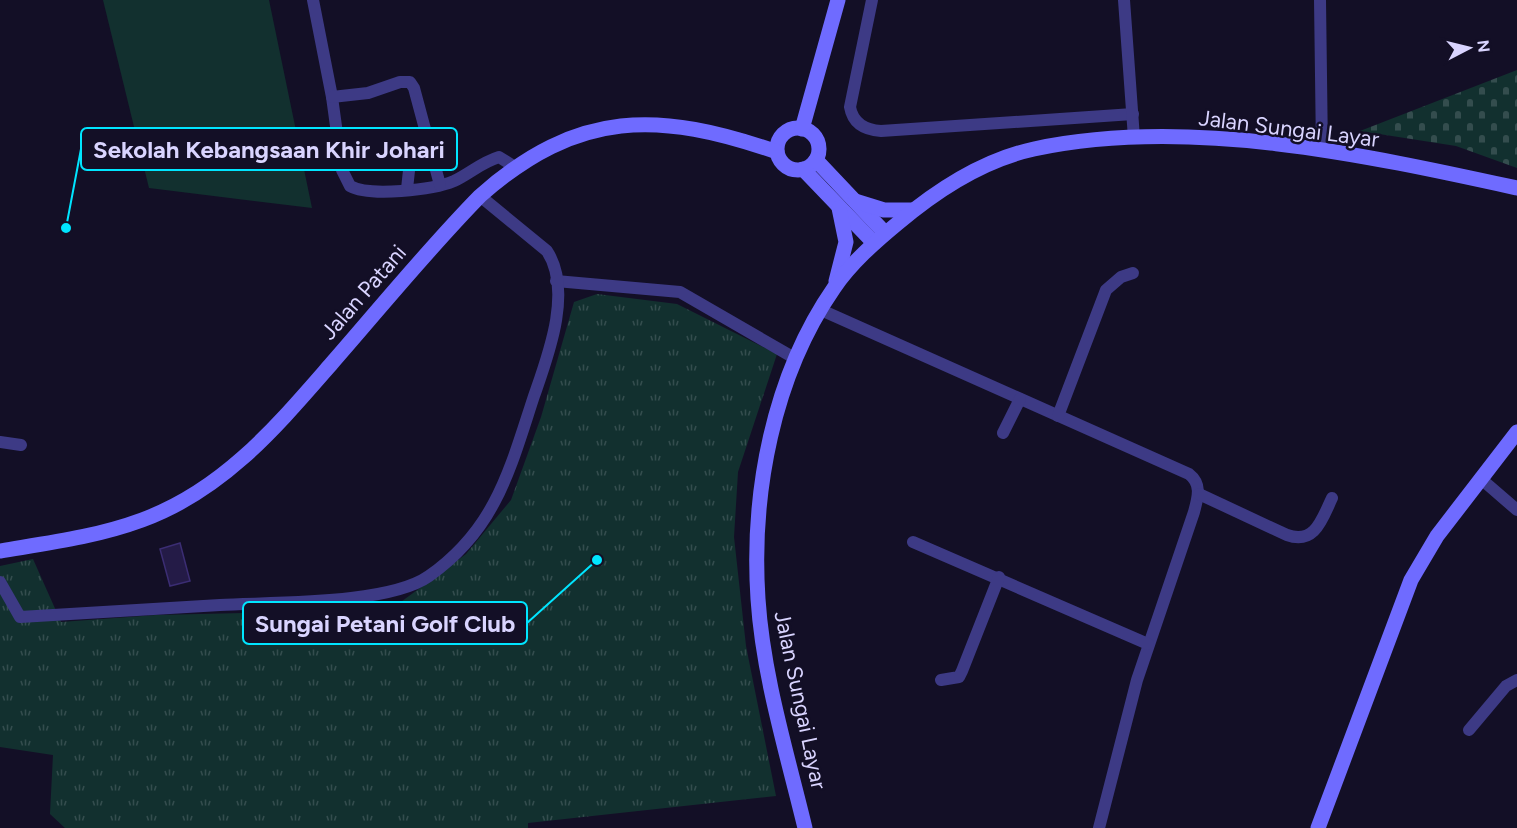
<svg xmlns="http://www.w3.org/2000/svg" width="1517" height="828" font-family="Figtree,sans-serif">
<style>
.grass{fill:url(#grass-tufts)}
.cemetery{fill:url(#cemetery-stones)}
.pitch{fill:#12302f}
.building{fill:#241b47;stroke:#3b2d73;stroke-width:1.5}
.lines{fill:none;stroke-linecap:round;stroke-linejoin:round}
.street{stroke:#3d3a85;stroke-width:12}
.secondary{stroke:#6f6bff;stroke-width:15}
.labels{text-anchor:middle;stroke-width:5;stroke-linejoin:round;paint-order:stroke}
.street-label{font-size:22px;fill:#d9d4ff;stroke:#130f26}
.leader{fill:none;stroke:#00e5ff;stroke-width:2}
.callout-dot{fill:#00e5ff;stroke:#130f26;stroke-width:2}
.callout{fill:#130f26;stroke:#00e5ff;stroke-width:2}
.callout-label{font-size:24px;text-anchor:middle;font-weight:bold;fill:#d9d4ff}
</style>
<defs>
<pattern id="grass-tufts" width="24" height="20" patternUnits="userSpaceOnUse" patternTransform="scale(1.5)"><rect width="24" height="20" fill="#12302f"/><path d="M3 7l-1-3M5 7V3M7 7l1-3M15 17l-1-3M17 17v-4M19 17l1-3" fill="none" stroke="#344d4e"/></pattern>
<pattern id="cemetery-stones" width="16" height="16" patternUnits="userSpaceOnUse" patternTransform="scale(1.5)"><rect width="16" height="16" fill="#12302f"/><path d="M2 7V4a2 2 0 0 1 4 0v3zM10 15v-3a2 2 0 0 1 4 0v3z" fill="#344d4e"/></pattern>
</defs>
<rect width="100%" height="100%" fill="#130f26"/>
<polygon class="grass" points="597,294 677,304 777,354 738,472 734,537 746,646 776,796 528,823 528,828 65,828 50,814 53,755 0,747 0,566 33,559 61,622 156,615 390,610 466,554 511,500 541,417 574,302"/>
<polygon class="cemetery" points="1517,70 1517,168 1456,146 1360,131"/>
<polygon class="pitch" points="103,0 269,0 312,208 149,188"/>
<polygon class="building" points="180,543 190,581 170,586 160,549"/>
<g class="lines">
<g class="street">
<path d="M313,0L332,97L342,170L350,186C369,197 433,190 454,181C469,174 482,162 499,157L515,167"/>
<path d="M872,0L850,107C853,124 866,130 881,131L1133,114"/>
<polyline points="1124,0 1134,138"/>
<polyline points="1320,0 1322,151"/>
<polyline points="332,97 368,93 400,82 410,82 414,88 440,185"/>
<polyline points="407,189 411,152"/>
<polyline points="556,281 680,292 796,359"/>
<path d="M821,310L1189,474C1202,484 1198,497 1194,512L1137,680L1099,828"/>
<polyline points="1058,416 1106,290 1121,277 1133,273"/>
<polyline points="1003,433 1020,399"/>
<polyline points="0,442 21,445"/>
<polyline points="1480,478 1517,510"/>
<path d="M1199,494L1287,535C1315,545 1322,519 1332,498"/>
<polyline points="913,542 1148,644"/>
<path d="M0,582L20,617C87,613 153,609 220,605C272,602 388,605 429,576C496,529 510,469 534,396C548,356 573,291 547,251L480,196"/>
<polyline points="941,680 959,677 962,671 999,577"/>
<polyline points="1469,730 1506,686 1517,680"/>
</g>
<g class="secondary">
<circle cx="798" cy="149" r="21"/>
<polyline points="802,129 838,0"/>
<polyline points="816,160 885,233"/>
<polyline points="803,169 874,243"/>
<polyline points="855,201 884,210 913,210"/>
<polyline points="836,281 846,242 839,208"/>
<path d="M0,551C48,543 96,537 142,520C224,490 277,426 332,363C381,307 428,249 480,196C578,109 659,111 777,152"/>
<path d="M805,828C787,753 763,676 758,599C751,493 773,376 834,288C851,263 875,242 898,223C937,190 983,160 1034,149C1188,116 1366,155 1517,188"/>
<polyline points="1318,828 1411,580 1437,536 1517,432"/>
</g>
</g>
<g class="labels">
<g class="street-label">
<text transform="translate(1289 128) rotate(7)" y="8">Jalan Sungai Layar</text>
<text transform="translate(363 292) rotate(-49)" y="8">Jalan Patani</text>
<text transform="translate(801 700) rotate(78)" y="8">Jalan Sungai Layar</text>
</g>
</g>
<path class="leader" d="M66 228L81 149M597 560L527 623"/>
<g class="callout-dot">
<circle cx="66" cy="228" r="6"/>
<circle cx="597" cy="560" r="6"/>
</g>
<g class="callout">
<rect x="81" y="128" width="376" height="42" rx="6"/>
<rect x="243" y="602" width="284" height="42" rx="6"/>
</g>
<g class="callout-label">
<text x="269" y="158">Sekolah Kebangsaan Khir Johari</text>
<text x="385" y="632">Sungai Petani Golf Club</text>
</g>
<g transform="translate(1469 48) rotate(83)" stroke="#130f26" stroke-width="4.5" paint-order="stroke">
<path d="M0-4.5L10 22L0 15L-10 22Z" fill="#d9d4ff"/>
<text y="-9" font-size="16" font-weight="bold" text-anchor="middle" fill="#d9d4ff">N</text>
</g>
</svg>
